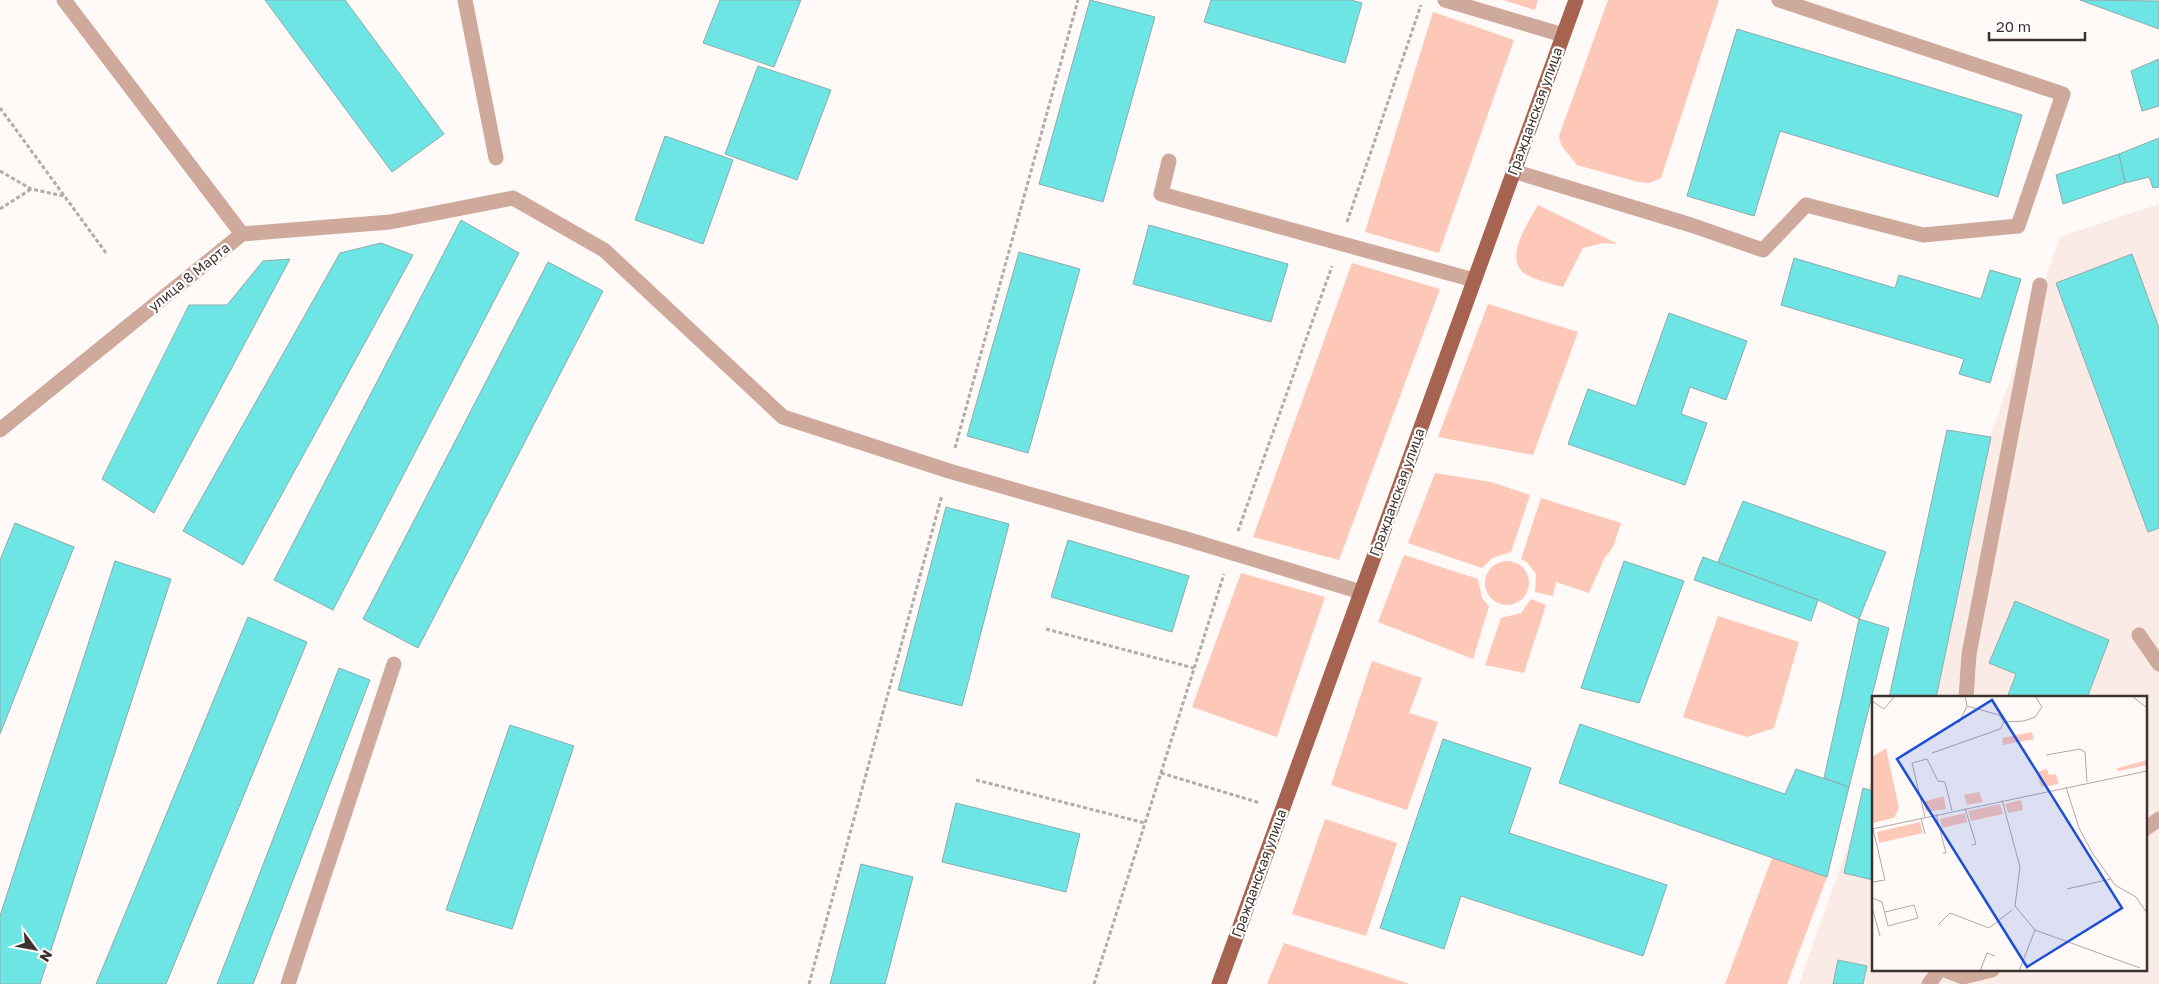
<svg xmlns="http://www.w3.org/2000/svg" width="2159" height="984" font-family="'Golos Text',sans-serif">
<style>
.built{fill:#faebe6}
.green{fill:#fec8b8}
.building{fill:#6ee5e5;stroke:#8cabab}
.lines{fill:none;stroke-linecap:round;stroke-linejoin:round}
.path{stroke:#b3aba8;stroke-width:3;stroke-dasharray:4 2.5;stroke-linecap:butt}
.minor{stroke:#d0a99d;stroke-width:15}
.major{stroke:#a66350;stroke-width:15}
.labels{text-anchor:middle;stroke-width:4.5;stroke-linejoin:round;paint-order:stroke}
.street-label{font-size:14px;fill:#3d322e;stroke:#fff}
.inset-road{fill:none;stroke:#b1a9a7;stroke-width:1}
.view{fill:#1d4ed8;fill-opacity:0.15;stroke:#1d4ed8;stroke-width:2.5}
.inset-edge{fill:none;stroke:#3d322e;stroke-width:2.5}
</style>
<rect width="100%" height="100%" fill="#fff9f7"/>
<polygon class="built" points="2159,204 2159,984 1799,984 1873,774 1873,970 2145,970 2145,698 1899,698 2060,237"/>
<g class="green">
<polygon points="1503,0 1538,0 1535,10"/>
<polygon points="1608,0 1719,0 1661,178 1649,183 1638,182 1577,165 1561,145 1559,136"/>
<polygon points="1433,12 1514,40 1439,253 1365,232"/>
<path d="M1538,205L1618,244L1603,243L1583,248L1563,287C1552,284 1540,281 1529,276C1500,263 1528,223 1538,205Z"/>
<polygon points="1352,263 1440,289 1339,560 1253,537"/>
<polygon points="1488,304 1578,332 1533,455 1438,437"/>
<polygon points="1435,473 1491,482 1530,495 1511,552 1492,558 1482,568 1408,543"/>
<polygon points="1541,498 1621,523 1613,547 1604,559 1589,593 1556,582 1553,596 1535,592 1536,574 1527,562 1521,559"/>
<polygon points="1404,555 1478,579 1482,598 1489,606 1473,659 1378,622"/>
<circle cx="1507" cy="583" r="22"/>
<polygon points="1241,573 1325,597 1277,737 1192,707"/>
<polygon points="1531,599 1546,605 1524,673 1485,665 1501,618 1521,613"/>
<polygon points="1718,616 1799,642 1774,728 1747,737 1683,717"/>
<polygon points="1372,661 1422,678 1409,713 1438,722 1407,810 1331,785"/>
<polygon points="1325,819 1397,843 1366,936 1292,914"/>
<polygon points="1772,858 1827,877 1787,984 1725,984"/>
<polygon points="1284,943 1410,984 1267,984"/>
</g>
<g class="building">
<polygon points="265,0 345,0 444,134 392,172"/>
<polygon points="720,0 801,0 774,67 703,43"/>
<polygon points="1090,0 1155,17 1103,202 1039,184"/>
<polygon points="1211,0 1351,0 1362,3 1345,63 1204,22"/>
<polygon points="2080,0 2159,1 2159,29"/>
<polygon points="1737,29 2022,115 1998,197 1780,131 1754,216 1687,196"/>
<polygon points="2159,59 2159,106 2142,111 2131,71"/>
<polygon points="758,66 831,90 797,180 725,154"/>
<polygon points="665,136 733,160 703,244 635,220"/>
<polygon points="2159,138 2159,187 2153,188 2149,177 2125,183 2119,154"/>
<polygon points="2119,154 2125,183 2063,204 2056,175"/>
<polygon points="461,220 519,253 333,610 274,580"/>
<polygon points="1149,225 1288,264 1271,322 1133,284"/>
<polygon points="381,243 413,255 243,565 183,531 340,253"/>
<polygon points="1019,252 1080,269 1028,453 967,436"/>
<polygon points="2132,254 2159,328 2159,528 2148,532 2056,283"/>
<polygon points="1794,258 1895,288 1899,275 1981,299 1990,270 2021,279 1990,383 1959,374 1964,359 1781,305"/>
<polygon points="290,259 154,513 102,479 189,305 227,305 263,261"/>
<polygon points="548,262 603,291 418,648 363,619"/>
<polygon points="1669,313 1747,341 1726,400 1690,387 1681,414 1707,423 1685,485 1568,444 1588,389 1636,406"/>
<polygon points="1947,430 1991,437 1936,698 1889,698"/>
<polygon points="1743,501 1886,552 1859,619 1818,600 1718,562"/>
<polygon points="946,507 1009,524 962,706 898,690"/>
<polygon points="15,523 74,547 0,734 0,560"/>
<polygon points="1068,540 1189,576 1172,632 1051,597"/>
<polygon points="1703,557 1818,600 1811,621 1694,580"/>
<polygon points="115,561 171,579 40,984 0,984 0,916"/>
<polygon points="1624,561 1684,581 1639,703 1581,688"/>
<polygon points="2015,601 2109,640 2087,698 2007,698 2016,674 1989,663"/>
<polygon points="248,617 307,642 166,984 96,984"/>
<polygon points="1859,619 1889,628 1849,787 1824,778"/>
<polygon points="339,668 370,680 253,984 217,984"/>
<polygon points="1580,724 1785,794 1796,769 1849,787 1827,877 1559,783"/>
<polygon points="510,725 574,746 512,929 446,910"/>
<polygon points="1443,739 1531,768 1509,833 1667,885 1643,956 1461,896 1444,949 1380,928"/>
<polygon points="1863,788 1873,791 1873,880 1844,873"/>
<polygon points="956,803 1080,834 1066,892 942,862"/>
<polygon points="861,864 913,877 885,984 830,984"/>
<polygon points="1838,960 1867,966 1863,984 1833,984"/>
</g>
<g class="lines">
<g class="path">
<polyline points="0,108 106,253"/>
<polyline points="0,171 31,189 64,196"/>
<polyline points="0,209 31,189"/>
<polyline points="1347,222 1421,5"/>
<polyline points="955,448 1078,0"/>
<polyline points="1238,531 1332,266"/>
<polyline points="1046,629 1194,668"/>
<polyline points="1161,773 1260,803"/>
<polyline points="976,780 1145,823"/>
<polyline points="809,984 942,495"/>
<polyline points="1094,984 1224,574"/>
</g>
<g class="minor">
<polyline points="465,0 496,158"/>
<polyline points="1445,0 1563,35"/>
<polyline points="1169,161 1161,194 1474,280"/>
<polyline points="1513,171 1691,225 1763,250 1806,205 1923,235 2018,226 2063,94 1779,0"/>
<polyline points="242,234 390,222 513,198 604,250 783,417 949,471 1183,538 1361,592"/>
<polyline points="0,430 242,234 64,0"/>
<polyline points="2139,635 2159,664"/>
<polyline points="1966,698 1969,654 2040,285"/>
<polyline points="2145,829 2159,819"/>
<polyline points="1945,970 1963,977 1992,970"/>
<polyline points="288,984 394,664"/>
<polyline points="1929,984 1939,970"/>
</g>
<polyline class="major" points="1219,984 1576,0"/>
</g>
<g class="labels">
<g class="street-label">
<text transform="translate(1535 111) rotate(-70)" y="5">Гражданская улица</text>
<text transform="translate(189 277) rotate(-39)" y="5">улица 8 Марта</text>
<text transform="translate(1397 492) rotate(-70)" y="5">Гражданская улица</text>
<text transform="translate(1259 873) rotate(-70)" y="5">Гражданская улица</text>
</g>
</g>
<g transform="translate(1872 696)">
<rect width="275" height="275" fill="#fff9f7"/>
<path d="M160,36L162,43L131,49L130,42ZM14,52L27,112L22,122L0,127V61ZM275,64V69L247,75L243,73ZM175,73L177,79L184,78L187,88L169,91L165,76ZM107,96L111,106L95,109L92,99ZM72,100L74,113L54,116L51,106ZM149,104L151,114L136,117L133,108ZM128,108L131,118L99,125L96,115ZM93,117L95,126L70,132L68,123ZM48,126L51,137L7,147L5,136Z" fill="#fec8b8"/>
<path class="inset-road" d="M260,0L275,12M0,5L12,13L23,0M95,10L127,19L132,26M87,27L95,10L93,0M60,57L128,33L132,26L152,25L163,21L170,11L163,0M174,59L208,53L213,56L215,86M194,91L207,132L221,158L243,189L264,201L275,217M130,104L148,171L143,210L163,234M93,112L104,148L100,149M64,118L74,157H71M53,121L40,67L55,63L66,85L73,86L80,115M49,122L53,138M0,133L275,75M0,186L13,184L1,133M195,193L239,183M0,202L10,206L16,230L46,222L42,209L13,216M0,211L8,240M66,229L78,217L117,232L140,214M108,275L115,257L123,260M147,275L163,234L268,272"/>
<path class="view" d="M120,4L250,212L155,271L25,63Z"/>
<rect width="275" height="275" class="inset-edge"/>
</g>
<g transform="translate(35 949) rotate(122)" stroke="#ffffff" stroke-width="4" paint-order="stroke">
<path d="M0-4L9 19L0 12L-9 19Z" fill="#3d322e"/>
<text y="-8" font-size="14" font-weight="bold" text-anchor="middle" fill="#3d322e">N</text>
</g>
<path d="M1989 32v8h96v-8" fill="none" stroke="#3d322e" stroke-width="2.5"/>
<text x="1996" y="32" font-size="15" fill="#3d322e" stroke="#ffffff" stroke-width="4" paint-order="stroke">20 m</text>
</svg>
